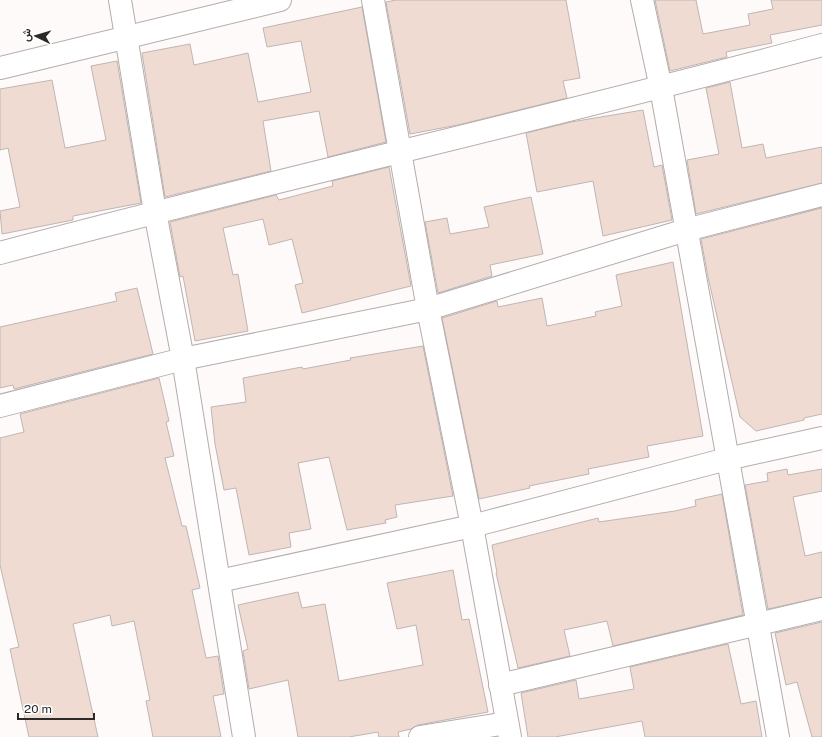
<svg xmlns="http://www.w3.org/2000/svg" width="822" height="737" font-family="'Public Sans',Vazirmatn,sans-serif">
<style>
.building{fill:#f0dbd3;stroke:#bfb6b3}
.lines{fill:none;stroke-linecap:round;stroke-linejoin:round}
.minor-casing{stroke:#b5acac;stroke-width:24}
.tertiary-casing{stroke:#b5acac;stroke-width:24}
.minor{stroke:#fff;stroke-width:22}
.tertiary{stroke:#fff;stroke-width:22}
</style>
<rect width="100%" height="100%" fill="#fefafa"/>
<g class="building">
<polygon points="396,0 566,0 580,78 563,81 567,98 458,125 410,134 386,2"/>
<polygon points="655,0 696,0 703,34 750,25 748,14 773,9 771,0 822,0 822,25 770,35 772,43 726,52 727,57 670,71"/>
<polygon points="362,7 386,142 328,157 319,111 263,121 271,171 165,197 142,53 190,44 194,65 248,53 258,102 311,92 301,41 267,47 263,28"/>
<polygon points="117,61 141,203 73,216 73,220 2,234 0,211 20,207 8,148 0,150 0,89 52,80 65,148 106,140 91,66"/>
<polygon points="730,82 742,148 763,144 766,158 822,147 822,183 696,214 687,160 719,154 706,88"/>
<polygon points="643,110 654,167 662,165 672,220 603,236 593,181 537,192 526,133 571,122"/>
<polygon points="389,167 411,286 302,313 295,285 303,283 292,239 269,245 263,219 223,228 233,275 238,274 248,331 195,341 183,276 180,277 170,222 276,195 279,200 333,186 332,181"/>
<polygon points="531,197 543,254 490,265 492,276 438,293 425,222 447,218 450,234 489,227 484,207"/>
<polygon points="822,208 822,414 804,418 804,420 756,431 740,417 708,277 701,239"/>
<polygon points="673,262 703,436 647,446 649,457 588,469 589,474 529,486 530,488 479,499 442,318 497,301 498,307 542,298 547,326 596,316 595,312 622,306 616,275"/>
<polygon points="137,288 153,354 14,389 13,385 0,388 0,327 117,301 115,293"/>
<polygon points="423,346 453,496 395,505 397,517 385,520 386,523 347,530 329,457 298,463 311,529 289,533 291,547 249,555 236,488 224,490 215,444 211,407 246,402 243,378 302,367 303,369 351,360 350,358"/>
<polygon points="159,378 169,421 166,422 174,456 165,458 182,526 186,526 200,588 192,590 206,658 218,656 224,694 213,696 221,737 153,737 146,701 150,700 134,621 112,626 110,615 73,624 98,737 29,737 10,649 19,647 0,565 0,438 24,432 20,414"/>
<polygon points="787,469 788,475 822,469 822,491 793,497 805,556 822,552 822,597 768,609 745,485 768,481 767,473"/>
<polygon points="722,494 743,615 613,646 607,621 564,630 570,656 518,668 496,573 497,573 492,545 598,518 599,522 675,511 696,506 695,500"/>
<polygon points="453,570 462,620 469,619 488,712 418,725 411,729 398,732 399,737 379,737 378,732 349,737 298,737 288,680 249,689 243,651 248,649 238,605 298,592 302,608 325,604 339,681 423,665 416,625 397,629 387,583"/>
<polygon points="822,622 822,737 812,737 797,682 786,685 775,633"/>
<polygon points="728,644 741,704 756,701 762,737 645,737 642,721 555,737 528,737 521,693 576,680 579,699 634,689 630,667"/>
</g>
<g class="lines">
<defs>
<g id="minor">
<polyline points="120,0 155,212 183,359 244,737"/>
<polyline points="373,0 428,309 472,526 510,737"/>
<polyline points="642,0 661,88 778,737"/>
<polyline points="0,68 280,0"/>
<polyline points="0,406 183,359 428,309 686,230 822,195"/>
<polyline points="219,581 472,526 727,459 822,438"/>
<polyline points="500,685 822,609"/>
<polyline points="420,737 507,723"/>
</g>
<path id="tertiary" d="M0,253C273,180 549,118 822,45"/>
</defs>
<use href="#minor" class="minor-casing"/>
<use href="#tertiary" class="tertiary-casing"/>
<use href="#minor" class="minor"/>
<use href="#tertiary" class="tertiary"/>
</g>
<g transform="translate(36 36) rotate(275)" stroke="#ffffff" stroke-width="3" paint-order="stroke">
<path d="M0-3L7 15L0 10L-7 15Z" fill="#2c2929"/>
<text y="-6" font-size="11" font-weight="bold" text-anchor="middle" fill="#2c2929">ش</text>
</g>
<path d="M18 713v6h76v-6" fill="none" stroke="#2c2929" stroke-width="2"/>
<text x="24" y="713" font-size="12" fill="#2c2929" stroke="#ffffff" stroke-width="3" paint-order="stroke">20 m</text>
</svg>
